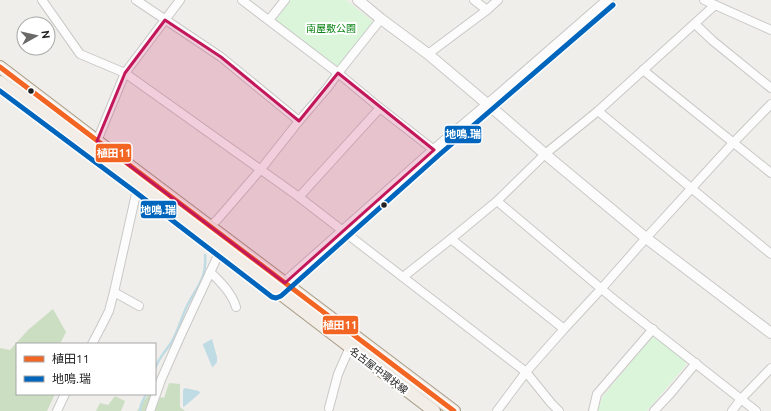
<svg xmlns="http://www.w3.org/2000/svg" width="771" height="411" font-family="Ubuntu,'Noto Sans JP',sans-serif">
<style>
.forest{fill:#cbdec1}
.park{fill:#daf5da}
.water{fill:#bfdbe3}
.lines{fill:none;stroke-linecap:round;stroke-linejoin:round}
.stream{stroke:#bfdbe3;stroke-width:2.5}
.minor-casing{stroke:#c9c8c7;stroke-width:10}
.tertiary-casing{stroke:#c9c8c7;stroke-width:12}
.primary-casing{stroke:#a79c86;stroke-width:14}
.minor{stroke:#fdfcfc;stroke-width:8}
.tertiary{stroke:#fdfcfc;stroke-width:10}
.primary{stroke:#f3ede7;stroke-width:12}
.bus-1-casing{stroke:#fff;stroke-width:8}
.bus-2-casing{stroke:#fff;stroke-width:8}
.bus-1{stroke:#f26522;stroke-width:5}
.bus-2{stroke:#0065bd;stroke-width:5}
.marked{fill:#c2185b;fill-opacity:0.2;stroke:#c2185b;stroke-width:3;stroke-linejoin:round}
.bus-dot{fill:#222;stroke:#fff;stroke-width:1.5}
.labels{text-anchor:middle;stroke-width:4;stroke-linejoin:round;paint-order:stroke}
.park-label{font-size:10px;fill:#0c8416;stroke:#fff}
.street-label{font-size:10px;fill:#222;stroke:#fff}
.line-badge{stroke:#fff;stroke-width:1.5}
.badge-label{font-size:11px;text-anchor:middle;font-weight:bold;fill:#fff}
</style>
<rect width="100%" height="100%" fill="#f0eeeb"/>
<g class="forest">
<polygon points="53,309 66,332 60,344 17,344 17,394 55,394 47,411 0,411 0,348 10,350 28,330"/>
<polygon points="169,383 180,384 180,407 185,411 137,411 149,394 164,398"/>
<polygon points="115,396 125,401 121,411 96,411 100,403 108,405"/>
</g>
<g class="park">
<polygon points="289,0 346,0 372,21 372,26 340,66 335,66 277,22 276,18"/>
<polygon points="657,336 686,360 686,365 647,411 597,411 603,396 652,337"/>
</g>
<g class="water">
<polygon points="212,339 217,357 217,362 213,367 212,367 203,345 203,344"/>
<polygon points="185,388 199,391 200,393 185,406 183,407 183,390"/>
</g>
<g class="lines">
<g class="stream">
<path d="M155,369C158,359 165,352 171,343C178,332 181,318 187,306C197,286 207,279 205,255"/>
<polyline points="140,411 141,405 146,394"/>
</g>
<defs>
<g id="minor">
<polyline points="42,0 80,54 125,73 299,197 526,372 497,411"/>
<polyline points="136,0 221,57 299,121"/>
<polyline points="242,0 338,73 380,108 434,150"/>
<polyline points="474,0 487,10"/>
<polyline points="704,0 771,30"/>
<polyline points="269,20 285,0"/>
<polyline points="695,24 713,41 771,88"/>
<polyline points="428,54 487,10 498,0"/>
<polyline points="643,70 771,173"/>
<polyline points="598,111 771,254"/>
<polyline points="97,141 125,73 180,0"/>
<polyline points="299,197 380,108"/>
<polyline points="497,201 616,301 756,411"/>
<polyline points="210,226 217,220 261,169 299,121 328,87 338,73 381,19"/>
<polyline points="451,239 564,329"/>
<path d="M210,272C220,281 232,293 236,307"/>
<polyline points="403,277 451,239 497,201 545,154 598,111 715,5"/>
<polyline points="114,292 139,306"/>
<polyline points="92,344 101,327 109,311 114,292 138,185"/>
<polyline points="329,408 338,374 350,347"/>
<polyline points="57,411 65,394"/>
<polyline points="150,411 161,380 180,337 221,249"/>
<polyline points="559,411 551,403 526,372 564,329 602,288 646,238 733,143 771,104"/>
<polyline points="593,411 597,394 653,329"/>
<polyline points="654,411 670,394 696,363"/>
<polyline points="732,411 741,399 771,368"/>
</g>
<g id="tertiary">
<polyline points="358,0 381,19 428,54 505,119 545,154 646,238 771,333"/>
<polyline points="280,287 434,150 500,94 608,0"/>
</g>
<g id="primary">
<polyline points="0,67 97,141 454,411"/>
<polyline points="0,82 138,185 434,411"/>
</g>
</defs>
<use href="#minor" class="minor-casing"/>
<use href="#tertiary" class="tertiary-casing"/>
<use href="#primary" class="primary-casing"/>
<use href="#minor" class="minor"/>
<use href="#tertiary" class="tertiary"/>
<use href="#primary" class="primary"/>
<defs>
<polyline id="bus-1" points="0,67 454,411"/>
<polyline id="bus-2" points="0,91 134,191 272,297 276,298 281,296 439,155 613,5"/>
</defs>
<use href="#bus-1" class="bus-1-casing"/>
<use href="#bus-2" class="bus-2-casing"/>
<use href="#bus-1" class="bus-1"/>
<use href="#bus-2" class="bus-2"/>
</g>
<path class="marked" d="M165,20L221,57L299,121L338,73L434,150L285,283L97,141L125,73Z"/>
<g class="bus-dot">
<circle cx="31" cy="91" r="3.5"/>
<circle cx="384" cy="205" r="3.5"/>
</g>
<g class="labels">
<g class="park-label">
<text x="331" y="32">南屋敷公園</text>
</g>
<g class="street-label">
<text transform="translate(379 370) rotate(37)" y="4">名古屋中環状線</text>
</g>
</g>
<g class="line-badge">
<rect x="444" y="125" width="38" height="19" rx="4" fill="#0065bd"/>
<rect x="95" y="143" width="37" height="20" rx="4" fill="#f26522"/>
<rect x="140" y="200" width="37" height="19" rx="4" fill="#0065bd"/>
<rect x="322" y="315" width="37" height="20" rx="4" fill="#f26522"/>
</g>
<g class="badge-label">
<text x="463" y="138">地鳴.瑞</text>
<text x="114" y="157">植田11</text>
<text x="158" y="214">地鳴.瑞</text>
<text x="340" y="329">植田11</text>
</g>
<rect x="16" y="343" width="140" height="52" fill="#ffffff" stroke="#a7a7a7"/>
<rect x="24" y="356" width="20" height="6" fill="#f26522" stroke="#a7a7a7"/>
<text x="52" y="363" font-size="12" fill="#222222">植田11</text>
<rect x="24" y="376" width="20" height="6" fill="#0065bd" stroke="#a7a7a7"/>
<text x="52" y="383" font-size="12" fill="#222222">地鳴.瑞</text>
<g transform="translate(36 36) rotate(82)"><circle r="19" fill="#ffffff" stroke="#a7a7a7"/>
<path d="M0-3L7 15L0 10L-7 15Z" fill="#6a6968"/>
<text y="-6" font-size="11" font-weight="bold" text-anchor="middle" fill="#222222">N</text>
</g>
</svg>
